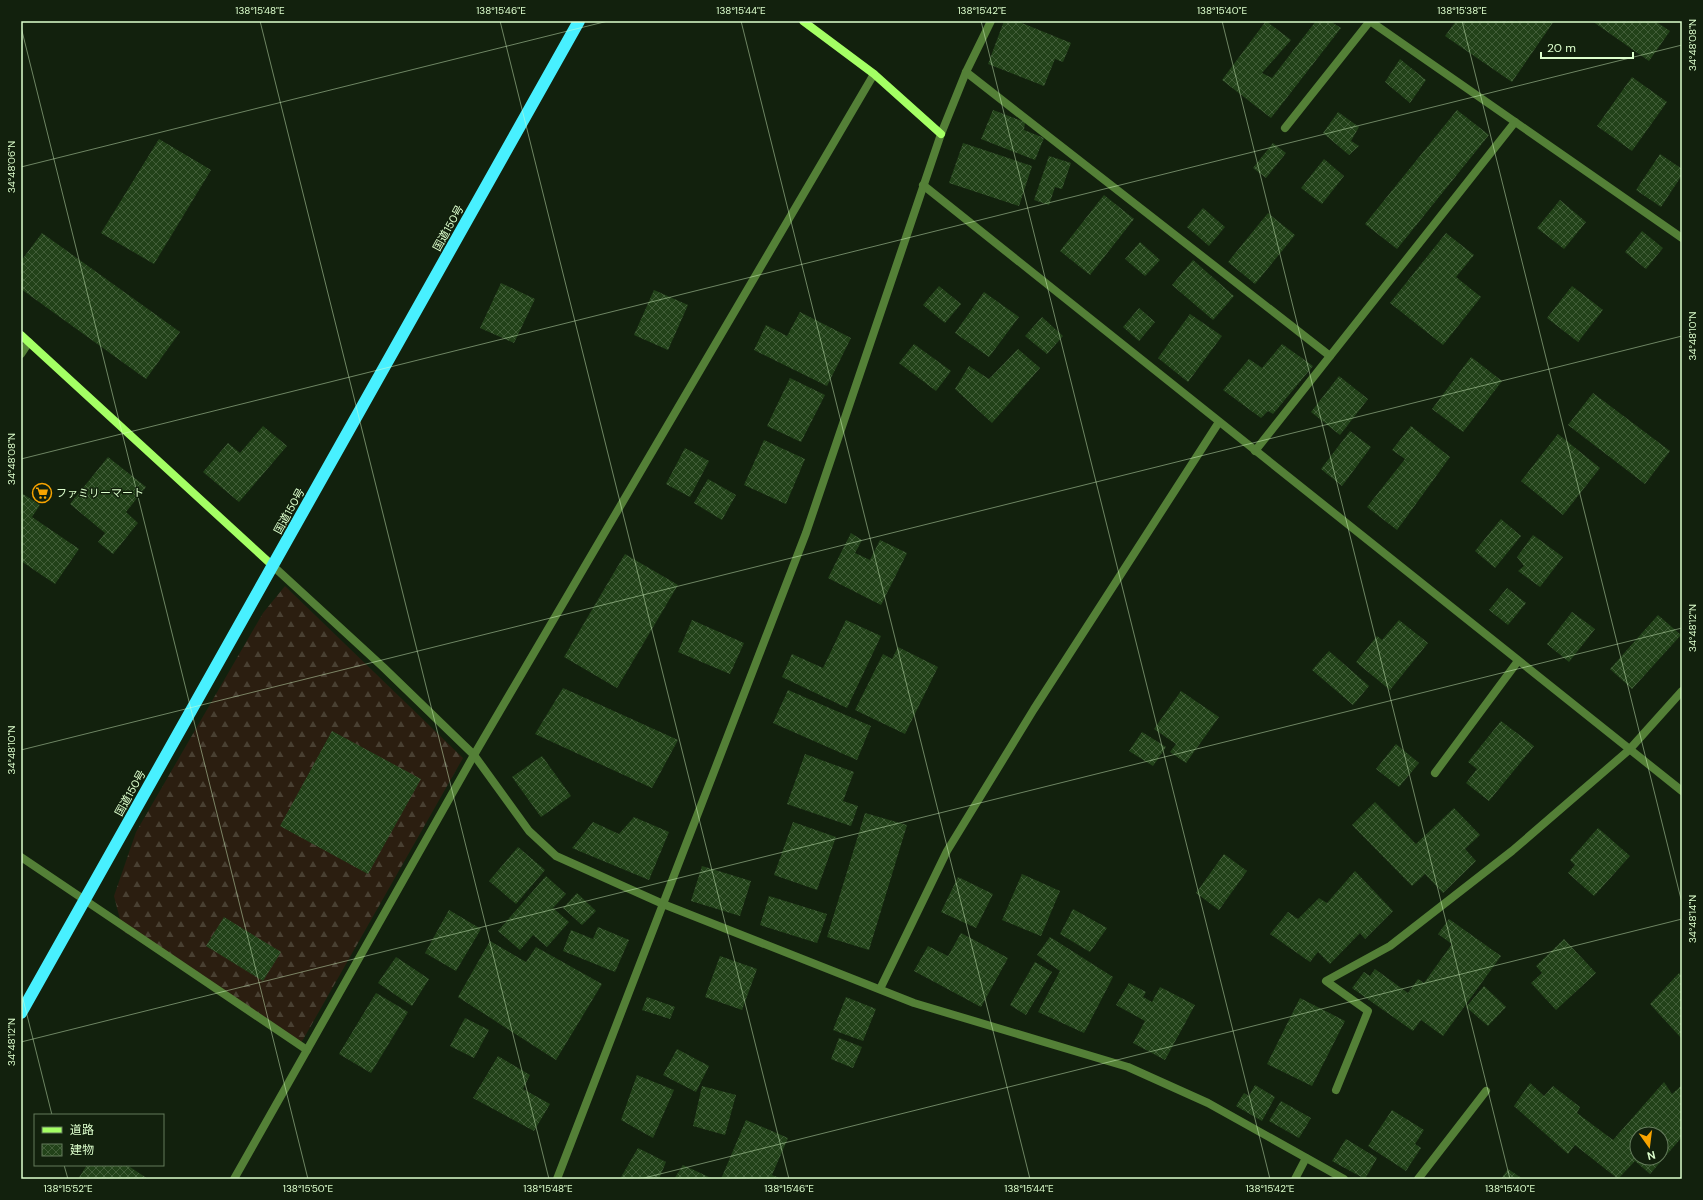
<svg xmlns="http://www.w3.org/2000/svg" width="1703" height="1200" font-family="'DM Sans','Noto Sans JP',sans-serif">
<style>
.forest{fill:url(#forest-firs)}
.building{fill:url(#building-cross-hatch);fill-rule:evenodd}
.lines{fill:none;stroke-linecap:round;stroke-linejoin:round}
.street{stroke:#548037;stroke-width:8}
.secondary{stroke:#a4ff64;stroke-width:8}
.highway{stroke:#48f0ff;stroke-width:12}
.ticks{fill:none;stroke:#ddffcd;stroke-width:1;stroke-opacity:0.45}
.labels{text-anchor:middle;stroke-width:3;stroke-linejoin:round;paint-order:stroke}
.street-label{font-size:11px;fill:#ddffcd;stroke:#12210d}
.poi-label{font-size:11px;fill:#ddffcd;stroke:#12210d;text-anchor:start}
.neatline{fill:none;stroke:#ddffcd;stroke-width:1.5}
.ticks-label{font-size:10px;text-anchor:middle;fill:#ddffcd}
</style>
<defs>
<pattern id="forest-firs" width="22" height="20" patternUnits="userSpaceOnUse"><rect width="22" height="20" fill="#2b1e10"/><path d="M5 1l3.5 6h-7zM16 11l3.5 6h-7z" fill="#494032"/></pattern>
<pattern id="building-cross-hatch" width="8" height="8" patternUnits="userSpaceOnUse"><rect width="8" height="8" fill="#224219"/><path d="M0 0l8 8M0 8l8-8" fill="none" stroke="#425e39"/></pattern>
</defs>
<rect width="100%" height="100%" fill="#12210d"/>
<polygon class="forest" points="285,586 463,758 300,1045 123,931 114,896 136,832 263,613"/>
<g class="building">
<polygon points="1004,21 1017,21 1071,43 1063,62 1055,59 1044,86 988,64"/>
<polygon points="1266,21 1291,40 1262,73 1272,78 1316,21 1330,21 1341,28 1271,118 1222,80"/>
<polygon points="1456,21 1554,21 1512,82 1445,36"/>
<polygon points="1592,21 1655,21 1670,31 1649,61"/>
<polygon points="1400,59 1426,80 1410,103 1385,82"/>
<polygon points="1632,77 1667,102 1632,151 1597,126"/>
<polygon points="993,110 1025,122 1024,130 1044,138 1035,160 981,139"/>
<polygon points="1457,110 1489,135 1397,249 1365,224"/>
<polygon points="1338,112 1359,127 1351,141 1359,146 1349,155 1323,133"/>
<polygon points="159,139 211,170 154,264 101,233"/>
<polygon points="963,143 1032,166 1019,206 949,183"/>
<polygon points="1273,143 1286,153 1266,178 1253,168"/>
<polygon points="1660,154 1682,169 1682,175 1661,207 1636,190"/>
<polygon points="1049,156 1071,163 1062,189 1055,187 1049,205 1034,200"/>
<polygon points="1324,159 1344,176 1322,204 1301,188"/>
<polygon points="1104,195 1134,219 1090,275 1060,251"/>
<polygon points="1560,200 1586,222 1564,249 1537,228"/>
<polygon points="1203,208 1225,227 1209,246 1187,227"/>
<polygon points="1268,213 1295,235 1255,284 1228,262"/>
<polygon points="1642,231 1663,248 1646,269 1625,252"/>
<polygon points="42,233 180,332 146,379 21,289 21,261"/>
<polygon points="1446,233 1474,255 1456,277 1481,297 1443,345 1390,303"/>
<polygon points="1140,242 1160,260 1145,276 1125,259"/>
<polygon points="1193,260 1234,296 1213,320 1172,285"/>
<polygon points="501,283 535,299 514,343 480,328"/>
<polygon points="939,286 961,304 945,323 923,305"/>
<polygon points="1572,286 1603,310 1578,342 1547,318"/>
<polygon points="654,290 688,305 668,350 634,335"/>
<polygon points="984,292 1019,317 989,357 955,333"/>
<polygon points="1139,308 1155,322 1139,341 1123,327"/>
<polygon points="800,312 851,338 827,386 754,350 766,325 787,336"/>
<polygon points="1190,314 1222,336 1188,382 1158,358"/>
<polygon points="1042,317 1063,336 1047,354 1025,336"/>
<polygon points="914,344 951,371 936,391 899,363"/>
<polygon points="1282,344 1313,366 1273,414 1268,411 1261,418 1223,390 1249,359 1262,368"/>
<polygon points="1018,349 1040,368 992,423 955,389 969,366 989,379"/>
<polygon points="1471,357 1502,381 1463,432 1432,409"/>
<polygon points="1339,376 1368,399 1340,435 1311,412"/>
<polygon points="790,378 825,395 801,442 767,426"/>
<polygon points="1593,393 1670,451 1645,484 1568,425"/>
<polygon points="263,426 287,446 239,502 203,472 228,443 240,453"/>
<polygon points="1411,426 1450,457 1397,530 1367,507 1405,459 1392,450"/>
<polygon points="1350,431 1371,447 1342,486 1321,469"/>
<polygon points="1558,434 1600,468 1563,515 1521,481"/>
<polygon points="764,440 805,459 786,504 744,485"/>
<polygon points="685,448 709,461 690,497 666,484"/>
<polygon points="108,457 146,487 126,512 138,523 113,554 98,542 105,533 70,504"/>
<polygon points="708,479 736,495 722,520 694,503"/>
<polygon points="23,494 40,505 32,517 79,549 55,584 21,561 21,497"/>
<polygon points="1501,519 1521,536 1495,568 1475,551"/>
<polygon points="851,533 862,540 855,553 870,560 880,540 907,553 881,605 828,578"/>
<polygon points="1533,535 1563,557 1540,587 1518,571 1524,566 1517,557"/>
<polygon points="625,554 678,585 617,688 564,657"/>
<polygon points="1507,588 1526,603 1508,625 1489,610"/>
<polygon points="1572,612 1595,629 1569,662 1547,644"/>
<polygon points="1658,615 1681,635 1632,689 1610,669"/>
<polygon points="692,620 744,643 730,674 678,652"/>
<polygon points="846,620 881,636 847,708 782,677 792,654 823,668"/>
<polygon points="1399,620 1428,643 1390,690 1356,662 1377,636 1382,640"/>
<polygon points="898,647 938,667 905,734 855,710 883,654 892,659"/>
<polygon points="1329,651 1369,686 1353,705 1312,670"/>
<polygon points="563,688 678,740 652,788 535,734"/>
<polygon points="788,690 871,726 857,760 773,723"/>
<polygon points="1181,691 1219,717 1186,763 1170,752 1176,744 1154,729"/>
<polygon points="1501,721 1534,746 1489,801 1466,783 1477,769 1468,762"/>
<polygon points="332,731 421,779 368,874 280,826"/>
<polygon points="1142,732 1166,747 1153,766 1129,751"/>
<polygon points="1396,744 1419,763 1399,787 1376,769"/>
<polygon points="805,754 854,772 843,801 858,806 851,826 787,804"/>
<polygon points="542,756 571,796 541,817 512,777"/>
<polygon points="1375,802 1416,844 1454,808 1480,835 1465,849 1476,861 1443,893 1425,874 1412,886 1352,825"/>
<polygon points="865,813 907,825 869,950 827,937"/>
<polygon points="634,817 669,832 649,880 572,848 593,822 619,834"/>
<polygon points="793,822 836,837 817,890 774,875"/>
<polygon points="1598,828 1630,856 1594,896 1568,873 1575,865 1570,860"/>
<polygon points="518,847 545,870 516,904 489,881"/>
<polygon points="1224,854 1247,871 1219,910 1196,893"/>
<polygon points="702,866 751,881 740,916 691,901"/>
<polygon points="1355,871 1393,911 1365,939 1360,933 1330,964 1318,952 1310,962 1270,934 1288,912 1298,919 1319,898 1327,903"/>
<polygon points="1022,874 1060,891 1041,936 1002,920"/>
<polygon points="546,876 566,894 553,908 569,922 547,947 533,935 520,950 498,931"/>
<polygon points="958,877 993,894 976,928 941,912"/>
<polygon points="577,893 596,911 582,925 563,908"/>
<polygon points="769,896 827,914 817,943 760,925"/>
<polygon points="1073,909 1107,928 1090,952 1060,934"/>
<polygon points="449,910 481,929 456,971 425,953"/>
<polygon points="224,917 281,952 263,981 206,946"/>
<polygon points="1449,919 1501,956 1443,1036 1421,1020 1413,1031 1352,988 1364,972 1370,976 1375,969 1408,993 1418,979 1424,983 1452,944 1438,934"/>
<polygon points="598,927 629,940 615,972 563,951 571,930 593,939"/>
<polygon points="961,933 1008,958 981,1007 914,971 928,946 948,956"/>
<polygon points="1050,937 1113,977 1084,1033 1038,1012 1060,971 1037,955"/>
<polygon points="1564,939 1596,973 1556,1010 1531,983 1542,973 1536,966"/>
<polygon points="490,941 526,962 536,947 602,984 556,1060 458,997"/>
<polygon points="720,956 757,969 742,1010 705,997"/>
<polygon points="396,957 429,979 412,1006 378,983"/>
<polygon points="1035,962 1052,972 1026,1015 1010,1005"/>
<polygon points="1679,973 1682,976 1682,1039 1650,1004"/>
<polygon points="1129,983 1146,992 1143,997 1152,1002 1160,987 1195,1005 1165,1060 1133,1043 1145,1021 1116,1005"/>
<polygon points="1484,986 1506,1007 1488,1026 1466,1007"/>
<polygon points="376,993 408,1012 371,1073 339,1054"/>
<polygon points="647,997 675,1007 670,1019 642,1010"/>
<polygon points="846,997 876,1009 863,1041 833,1030"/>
<polygon points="1300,998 1345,1021 1312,1086 1267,1064"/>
<polygon points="465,1018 489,1030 474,1058 450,1046"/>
<polygon points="839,1038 862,1047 853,1068 831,1059"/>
<polygon points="677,1049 709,1066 696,1092 663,1075"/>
<polygon points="498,1056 530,1075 523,1089 550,1104 534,1131 473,1098"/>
<polygon points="637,1075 674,1090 653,1138 621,1120"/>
<path d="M1664,1082L1672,1094L1682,1085V1137L1650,1174L1635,1161L1618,1179L1575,1145L1568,1154L1514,1106L1530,1083L1544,1096L1553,1086L1580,1107L1577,1113L1613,1140ZM1637,1134H1661V1158H1637Z"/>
<polygon points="1255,1085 1275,1097 1262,1121 1236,1106 1244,1093 1249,1096"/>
<polygon points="702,1086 736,1095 725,1135 693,1126"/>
<polygon points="1281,1101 1311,1118 1299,1138 1269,1121"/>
<polygon points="1392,1110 1424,1130 1415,1144 1421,1148 1406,1171 1368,1146"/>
<polygon points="746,1120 788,1138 772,1175 782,1179 721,1179"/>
<polygon points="1346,1139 1377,1158 1365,1179 1332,1161"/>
<polygon points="638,1148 666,1162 659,1179 620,1179"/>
<polygon points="87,1165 127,1165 148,1179 78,1179"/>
<polygon points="683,1165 711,1178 710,1179 674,1179"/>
<polygon points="1508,1169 1523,1179 1501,1179"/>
</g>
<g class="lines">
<g class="street">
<polyline points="1370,21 1682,238"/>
<polyline points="966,72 1330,356"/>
<polyline points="1285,128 1370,21"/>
<polyline points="923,185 1682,791"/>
<polyline points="21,354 29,342"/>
<polyline points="1255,451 1515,122"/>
<polyline points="273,566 383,667 474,755 529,831 556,856 663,904 914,1003 1128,1067 1208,1103 1344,1179"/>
<polyline points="1435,773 1518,661"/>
<polyline points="21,857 307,1050"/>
<polyline points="880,989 947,851 1034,709 1219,422"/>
<polyline points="1336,1090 1368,1011 1326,981 1390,946 1512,851 1629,750 1682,691"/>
<polyline points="234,1179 474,755 874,74"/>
<polyline points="557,1179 806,533 941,134 966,72 991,21"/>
<polyline points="1295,1179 1306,1158"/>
<polyline points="1418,1179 1486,1091"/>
</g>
<g class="secondary">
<polyline points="803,21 874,74 941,134"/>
<polyline points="21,335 273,566"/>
</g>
<polyline class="highway" points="21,1013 579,21"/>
</g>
<path class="ticks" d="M260,21L549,1179M500,21L789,1179M741,21L1030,1179M981,21L1270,1179M1222,21L1510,1179M1462,21L1682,903M21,27L308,1179M21,167L608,21M21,459L1682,45M21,750L1682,336M21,991L52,1115M21,1042L1682,628M64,1165L68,1179M640,1179L1682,919"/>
<defs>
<symbol id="supermarket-ring" viewBox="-11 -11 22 22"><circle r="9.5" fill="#12210d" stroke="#f8a400" stroke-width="1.5"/><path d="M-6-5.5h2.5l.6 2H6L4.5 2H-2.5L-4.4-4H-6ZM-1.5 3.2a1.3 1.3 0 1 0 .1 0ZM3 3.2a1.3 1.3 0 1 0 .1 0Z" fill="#f8a400"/></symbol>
</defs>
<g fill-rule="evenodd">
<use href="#supermarket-ring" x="31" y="482" width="22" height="22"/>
</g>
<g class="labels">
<g class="street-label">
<text transform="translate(448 228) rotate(-61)" y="4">国道150号</text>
<text transform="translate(289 511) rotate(-61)" y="4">国道150号</text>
<text transform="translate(130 793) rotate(-61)" y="4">国道150号</text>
</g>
<g class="poi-label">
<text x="56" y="497">ファミリーマート</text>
</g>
</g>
<rect width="1703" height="1200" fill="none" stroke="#12210d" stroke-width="44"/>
<rect x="34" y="1114" width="130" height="52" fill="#12210d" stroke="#637a5a"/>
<rect x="42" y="1127" width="20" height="6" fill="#a4ff64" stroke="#637a5a"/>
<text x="70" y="1134" font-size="12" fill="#ddffcd">道路</text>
<rect x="42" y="1144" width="20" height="12" fill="url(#building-cross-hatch)" stroke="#637a5a"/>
<text x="70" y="1154" font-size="12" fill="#ddffcd">建物</text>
<g transform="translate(1649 1146) rotate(166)"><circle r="19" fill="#12210d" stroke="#637a5a"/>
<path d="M0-3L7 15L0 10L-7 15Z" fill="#f8a400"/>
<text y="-6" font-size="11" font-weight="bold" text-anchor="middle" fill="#ddffcd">N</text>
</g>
<path d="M1541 52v6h92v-6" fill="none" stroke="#ddffcd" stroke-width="2"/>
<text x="1547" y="52" font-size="12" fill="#ddffcd" stroke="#12210d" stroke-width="3" paint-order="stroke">20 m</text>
<rect x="22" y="22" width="1659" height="1156" class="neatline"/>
<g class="ticks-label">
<text x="260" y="14">138°15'48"E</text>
<text x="501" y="14">138°15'46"E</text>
<text x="741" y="14">138°15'44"E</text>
<text x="982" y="14">138°15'42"E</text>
<text x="1222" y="14">138°15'40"E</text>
<text x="1462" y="14">138°15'38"E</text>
<text transform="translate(1692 45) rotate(-90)" y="4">34°48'08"N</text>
<text transform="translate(11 167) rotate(-90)" y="4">34°48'06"N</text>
<text transform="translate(1692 336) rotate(-90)" y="4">34°48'10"N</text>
<text transform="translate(11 459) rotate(-90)" y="4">34°48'08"N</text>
<text transform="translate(1692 628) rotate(-90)" y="4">34°48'12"N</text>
<text transform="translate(11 750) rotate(-90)" y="4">34°48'10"N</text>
<text transform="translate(1692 919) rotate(-90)" y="4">34°48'14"N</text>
<text transform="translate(11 1042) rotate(-90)" y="4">34°48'12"N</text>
<text x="68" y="1192">138°15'52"E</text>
<text x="308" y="1192">138°15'50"E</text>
<text x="548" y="1192">138°15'48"E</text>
<text x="789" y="1192">138°15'46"E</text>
<text x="1029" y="1192">138°15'44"E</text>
<text x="1270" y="1192">138°15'42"E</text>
<text x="1510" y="1192">138°15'40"E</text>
</g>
</svg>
